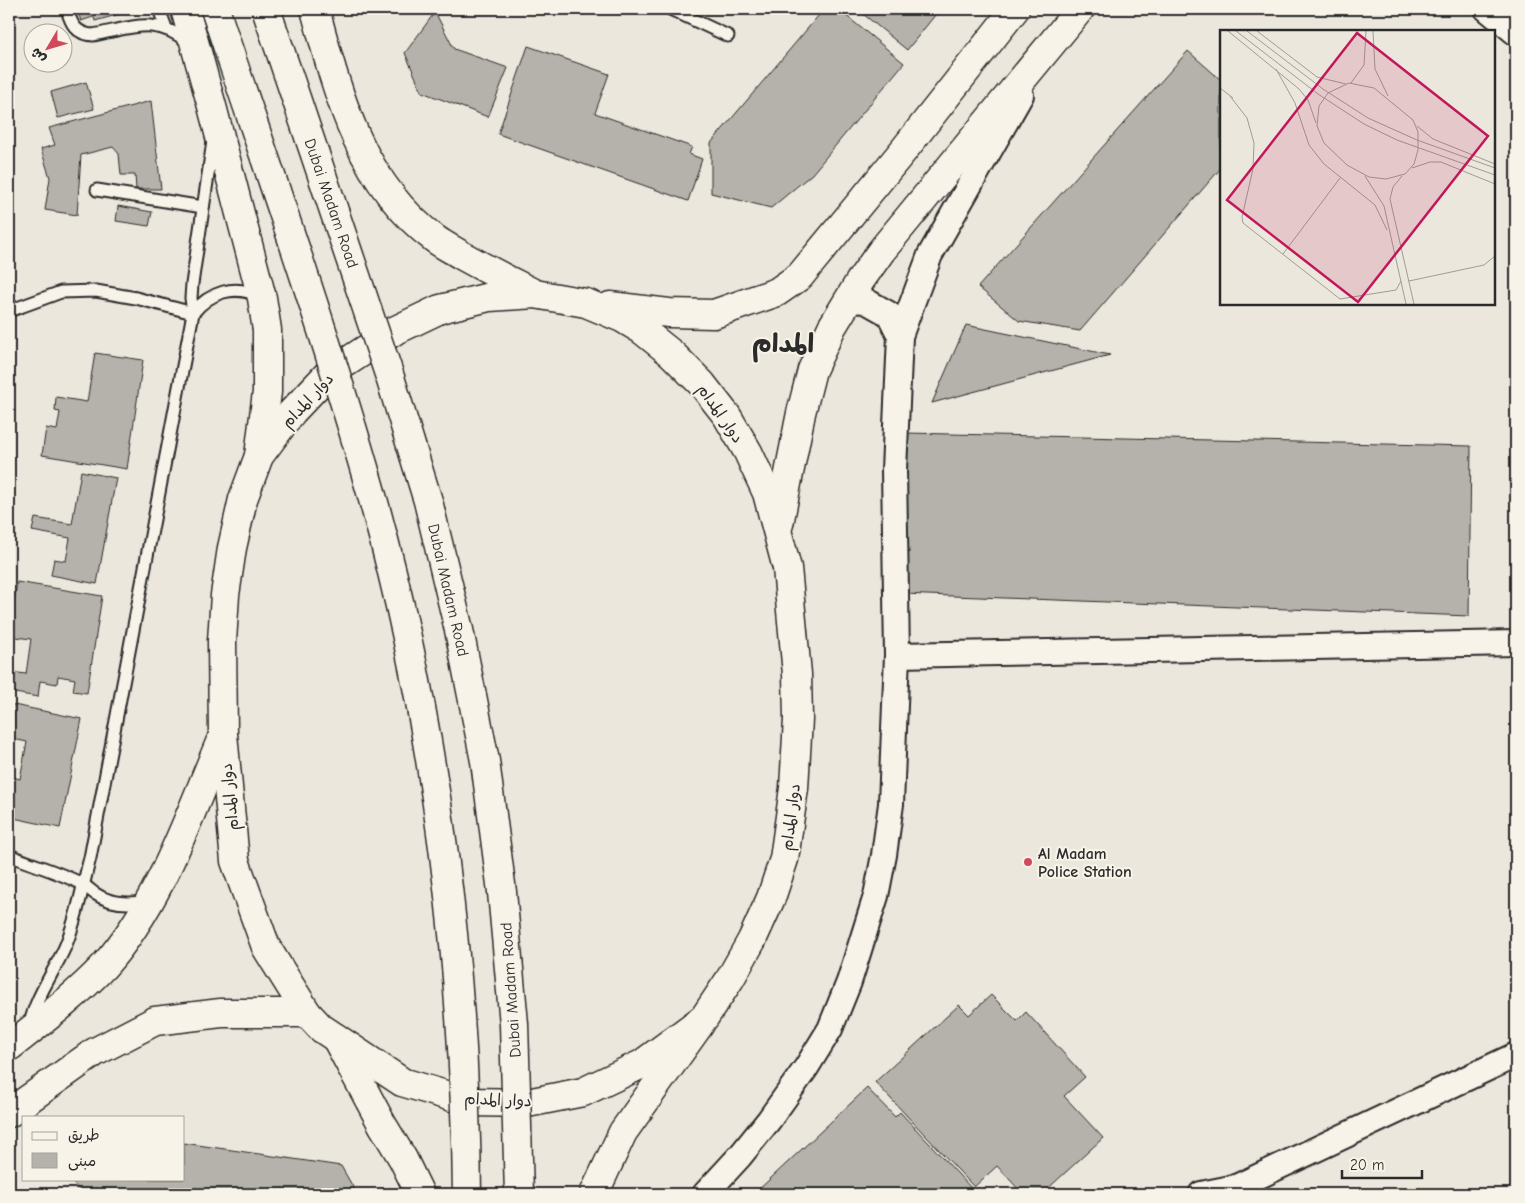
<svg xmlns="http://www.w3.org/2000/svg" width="1525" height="1203" font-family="'Comic Neue','Playpen Sans Arabic',sans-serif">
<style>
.building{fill:#b5b2ab;stroke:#2b2b2b}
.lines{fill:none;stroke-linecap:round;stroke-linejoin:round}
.service-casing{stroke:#2b2b2b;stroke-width:15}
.minor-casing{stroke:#2b2b2b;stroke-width:28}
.tertiary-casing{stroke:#2b2b2b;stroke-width:31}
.trunk-casing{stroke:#2b2b2b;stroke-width:31}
.service{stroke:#f7f3e8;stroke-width:11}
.minor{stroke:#f7f3e8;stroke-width:24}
.tertiary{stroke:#f7f3e8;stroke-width:28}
.trunk{stroke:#f7f3e8;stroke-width:28}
.trunk-bridge-casing{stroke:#2b2b2b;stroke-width:31;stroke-linecap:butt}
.trunk-bridge{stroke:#f7f3e8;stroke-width:28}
.poi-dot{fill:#d1495b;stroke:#f7f3e8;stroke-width:2}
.labels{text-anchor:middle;stroke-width:4;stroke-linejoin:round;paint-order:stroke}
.street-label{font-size:16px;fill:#2b2b2b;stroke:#f7f3e8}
.poi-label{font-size:16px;font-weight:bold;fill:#2b2b2b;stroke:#f7f3e8;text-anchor:start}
.town-label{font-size:26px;font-weight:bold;fill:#2b2b2b;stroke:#f7f3e8}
.inset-road{fill:none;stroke:#9e9c96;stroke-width:1}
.view{fill:#c2185b;fill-opacity:0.15;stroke:#c2185b;stroke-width:2.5}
.inset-edge{fill:none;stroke:#2b2b2b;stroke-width:2.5}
</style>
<rect width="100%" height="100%" fill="#ebe7dd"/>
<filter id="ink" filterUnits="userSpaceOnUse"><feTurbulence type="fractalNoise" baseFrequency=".02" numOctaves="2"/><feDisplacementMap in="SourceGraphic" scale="10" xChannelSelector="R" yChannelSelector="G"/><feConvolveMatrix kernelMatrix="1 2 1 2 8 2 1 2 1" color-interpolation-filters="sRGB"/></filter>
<g filter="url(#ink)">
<g class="building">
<polygon points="77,9 91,9 93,17 81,21"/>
<polygon points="91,9 130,9 131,11 95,21"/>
<polygon points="824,9 838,9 904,63 812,174 771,208 711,193 711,143"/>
<polygon points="857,9 940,9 907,50"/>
<polygon points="435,12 454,49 508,68 488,117 422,92 405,53"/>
<polygon points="528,46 609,74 595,113 692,147 689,154 702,159 688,201 498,134"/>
<polygon points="1188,51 1221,80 1221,168 1080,331 1019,321 978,287"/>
<polygon points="86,82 94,109 58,118 51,92"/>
<polygon points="151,101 161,189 136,189 135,175 121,175 119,154 113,147 81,155 77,215 45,210 50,178 41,149 55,145 49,128"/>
<polygon points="118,206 152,212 149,226 116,221"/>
<polygon points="966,325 1110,355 932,403"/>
<polygon points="95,353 143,360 127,469 42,455 46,428 57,430 60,412 55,411 56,397 87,402"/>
<polygon points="907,433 1471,446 1469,616 901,594"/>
<polygon points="81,471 116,478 97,584 51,575 54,559 66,561 70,538 32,531 35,518 72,524"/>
<polygon points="17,582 102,596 87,693 73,691 75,679 58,676 57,684 40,681 38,697 9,692 11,672 26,674 31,639 9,636"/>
<polygon points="9,704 82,719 60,828 9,817 9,776 20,779 27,742 9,738"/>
<polygon points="991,995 1017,1021 1026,1012 1085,1077 1064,1096 1103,1138 1042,1194 1023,1194 997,1166 974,1187 875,1082 959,1005 969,1015"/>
<polygon points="867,1088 895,1117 900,1112 973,1190 969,1194 754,1194"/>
<polygon points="184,1143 341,1166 357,1194 83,1194 69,1179 184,1179"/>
</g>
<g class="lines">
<defs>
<g id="service">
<path d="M67,9C71,24 76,34 93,35C132,28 156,15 189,43"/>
<polyline points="159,9 166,28"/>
<polyline points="670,9 728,36"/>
<polyline points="97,190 203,207"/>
<polyline points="9,311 61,292 96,291 136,298 193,313"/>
<path d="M193,313C210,292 234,284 259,296"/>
<path d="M9,855C33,865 59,872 82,884C86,886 90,890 94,893C110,904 128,905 147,901"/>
<path d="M30,1024C36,996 53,974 65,947C77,919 82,888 90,858L193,313L191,298L192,284L213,141"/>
</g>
<g id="minor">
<polyline points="1487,9 1516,33"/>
<polyline points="849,300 866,301 889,314 900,336"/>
<polyline points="897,655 1516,643"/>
<polyline points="705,1194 740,1156 769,1120 806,1068 830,1029 849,982 876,896 884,855 891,804 897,655 894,470 900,336 930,255 1021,95"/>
<polyline points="1201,1194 1236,1187"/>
<polyline points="1225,1194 1236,1187 1516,1055"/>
</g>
<g id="tertiary">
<polyline points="185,9 213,110 262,298 267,330 267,392 259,456"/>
<path d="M315,9C338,95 360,183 435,239C443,245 453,250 461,255C486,269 510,281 535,294"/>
<polyline points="336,1038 382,1124 403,1159 420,1194"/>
<polyline points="594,1194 623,1132 700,1024"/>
</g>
<g id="trunk">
<polygon points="535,294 586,303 622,318 642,330 672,354 702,384 727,416 748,452 767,493 787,568 797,674 798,719 794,788 784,859 771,898 752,940 730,979 704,1018 642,1064 583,1092 527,1103 469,1102 402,1082 321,1028 307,1013 266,947 235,861 223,734 222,641 225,595 232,548 243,499 259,456 292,412 327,375 394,331 440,309 489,297"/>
<polyline points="610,306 669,313 714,314 777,292 800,276 903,151 1015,9"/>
<polyline points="779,524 801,413 812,370 832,327 860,281 882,250 1080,9"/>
<path d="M9,1047C41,1022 76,996 104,966C161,902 189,815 222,738"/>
<polyline points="9,1113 95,1052 155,1021 221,1013 307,1013"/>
</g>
</defs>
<use href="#service" class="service-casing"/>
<use href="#minor" class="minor-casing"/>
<use href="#tertiary" class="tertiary-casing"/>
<use href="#trunk" class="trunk-casing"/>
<use href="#service" class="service"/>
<use href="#minor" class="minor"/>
<use href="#tertiary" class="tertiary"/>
<use href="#trunk" class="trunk"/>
<defs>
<g id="trunk-bridge">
<path d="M215,9C270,175 329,341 376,510C436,730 465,966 467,1194"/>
<polyline points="266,9 389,374 428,501 459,630 485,761 502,892 514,1024 519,1194"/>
</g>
</defs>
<use href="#trunk-bridge" class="trunk-bridge-casing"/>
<use href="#trunk-bridge" class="trunk-bridge"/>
</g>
</g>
<circle class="poi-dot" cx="1028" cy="862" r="5"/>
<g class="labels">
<g class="street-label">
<text transform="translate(332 203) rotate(71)" y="6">Dubai Madam Road</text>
<text transform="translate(307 400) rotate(-47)" y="6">دوار المدام</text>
<text transform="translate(721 413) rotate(55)" y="6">دوار المدام</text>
<text transform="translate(449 590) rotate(77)" y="6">Dubai Madam Road</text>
<text transform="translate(229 797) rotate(-96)" y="6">دوار المدام</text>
<text transform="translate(790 817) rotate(-83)" y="6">دوار المدام</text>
<text transform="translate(510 990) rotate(-94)" y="6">Dubai Madam Road</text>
<text transform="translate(498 1099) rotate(2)" y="6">دوار المدام</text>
</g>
<g class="poi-label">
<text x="1038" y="859">Al Madam<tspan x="1038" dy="18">Police Station</tspan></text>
</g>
<g class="town-label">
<text x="783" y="352">المدام</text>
</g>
</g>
<g transform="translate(1220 30)">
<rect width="275" height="275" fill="#ebe7dd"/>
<path class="inset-road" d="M8,1L79,59L88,70L96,93M16,1L98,64L144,94L177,110L275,145M27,1L103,59L148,88L197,110L275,138M37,1L97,47L126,54M153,1L155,39L168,66M56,39L75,73L89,115L104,134L155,175L167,200M129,53L154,58L193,90L198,102V120L194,134L185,144L166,149L149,147L127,135L104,113L97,96L99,76L108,63ZM131,53L144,35L146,1M0,58L13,68M10,66L27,88L34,113L33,139L22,187L23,193L120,269L176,260L181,251M197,96L213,109L275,134M192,138L210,132H221L275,154M145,146L164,176L186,274M182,146L173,157L170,169L194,274M63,224L120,148M189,251L264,235L275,226"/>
<path class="view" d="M137,3L268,106L138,272L7,170Z"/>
<rect width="275" height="275" class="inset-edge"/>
</g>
<rect width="1525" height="1203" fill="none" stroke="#f7f3e8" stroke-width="30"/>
<rect x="15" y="15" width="1495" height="1173" fill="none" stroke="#2b2b2b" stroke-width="2" filter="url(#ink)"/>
<rect x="22" y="1116" width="162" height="65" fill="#f7f3e8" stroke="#a5a39c"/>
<rect x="32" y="1132" width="25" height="8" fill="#f7f3e8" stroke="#a5a39c"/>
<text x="68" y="1140" font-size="15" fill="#2b2b2b">طريق</text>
<rect x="32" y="1153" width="25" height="15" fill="#b5b2ab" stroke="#a5a39c"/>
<text x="68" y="1166" font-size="15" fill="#2b2b2b">مبنى</text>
<g transform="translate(48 48) rotate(232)"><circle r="24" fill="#f7f3e8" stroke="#a5a39c"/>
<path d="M0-4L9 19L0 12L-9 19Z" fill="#d1495b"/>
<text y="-8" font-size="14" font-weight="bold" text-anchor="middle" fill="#2b2b2b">ش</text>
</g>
<path d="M1342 1170v8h80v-8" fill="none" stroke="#2b2b2b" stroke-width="2.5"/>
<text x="1350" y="1170" font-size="15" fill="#2b2b2b" stroke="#f7f3e8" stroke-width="4" paint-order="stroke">20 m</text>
</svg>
